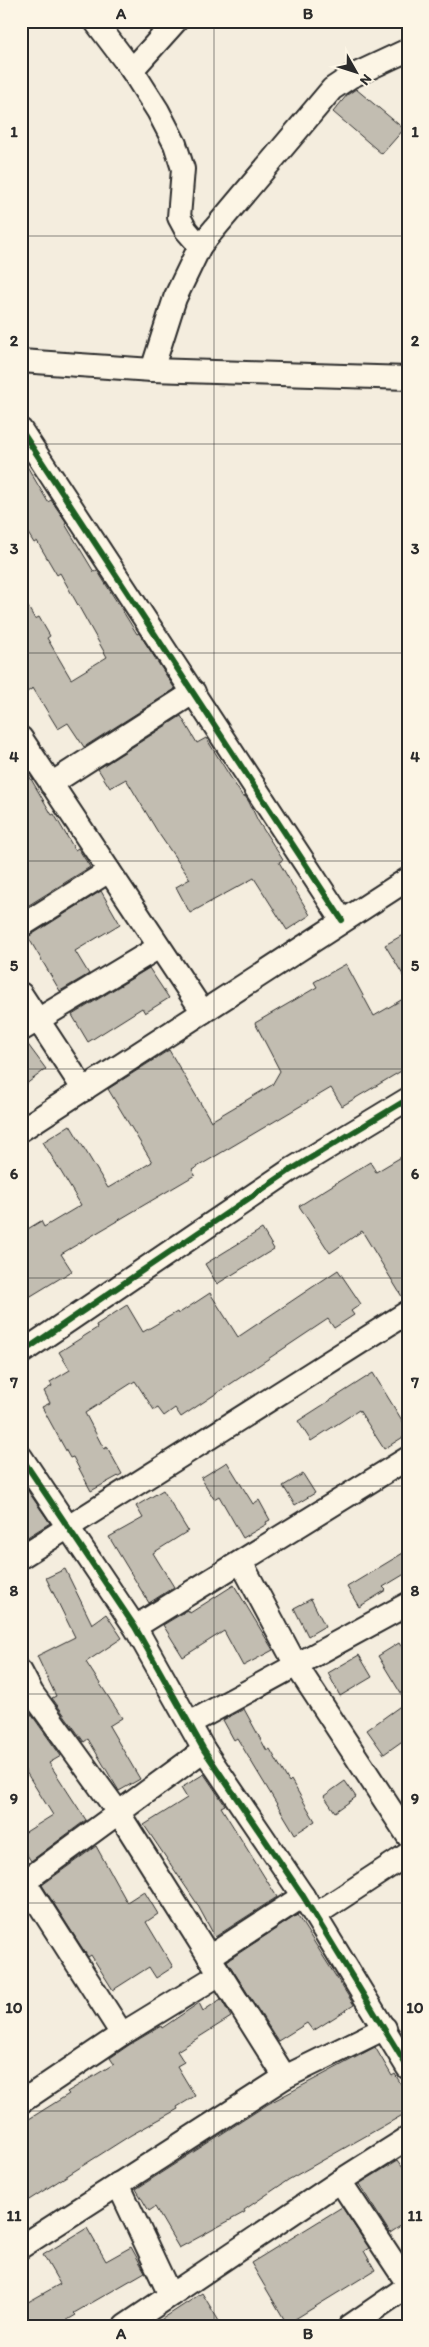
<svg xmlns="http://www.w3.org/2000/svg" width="429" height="2347" font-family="Itim,sans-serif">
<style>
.building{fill:#c2bdb1;stroke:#2b2b2b}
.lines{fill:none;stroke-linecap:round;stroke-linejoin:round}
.minor-casing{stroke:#2b2b2b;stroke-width:26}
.minor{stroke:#fcf5e5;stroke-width:22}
.cycleway-casing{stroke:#fcf5e5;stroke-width:9}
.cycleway{stroke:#1b5e20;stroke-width:6}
.grid{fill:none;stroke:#2b2b2b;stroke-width:1;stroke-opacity:0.55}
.neatline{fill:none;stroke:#2b2b2b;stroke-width:2}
.grid-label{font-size:16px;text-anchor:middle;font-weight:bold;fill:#2b2b2b}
</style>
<rect width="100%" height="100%" fill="#f4edde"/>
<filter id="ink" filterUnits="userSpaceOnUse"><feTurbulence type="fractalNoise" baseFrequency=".02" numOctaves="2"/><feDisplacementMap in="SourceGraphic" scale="10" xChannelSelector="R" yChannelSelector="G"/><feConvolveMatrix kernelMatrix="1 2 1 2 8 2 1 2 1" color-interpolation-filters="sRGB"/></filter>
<g filter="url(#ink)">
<g class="building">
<polygon points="356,89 404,129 382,154 333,112 347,95"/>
<polygon points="21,456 48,502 51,500 67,523 65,524 94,572 97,570 137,634 139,633 175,689 84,747 68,723 58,729 33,688 21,696 21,595 35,619 39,617 50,636 47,638 71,679 107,657 60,573 57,575 37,541 34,543 21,522"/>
<polygon points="181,716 197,743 206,738 243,797 245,796 249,802 258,821 283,860 279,862 310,915 287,930 254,878 190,913 176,887 190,879 159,834 126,779 110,788 98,769"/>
<polygon points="21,762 52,815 54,814 75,850 78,848 90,867 21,910"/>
<polygon points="101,891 120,924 75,951 89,974 60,991 28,937"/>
<polygon points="408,932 408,983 385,945"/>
<polygon points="346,964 374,1016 408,996 408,1067 342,1106 331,1088 192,1170 195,1175 61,1254 72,1271 21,1302 21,1233 41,1221 44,1227 81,1205 43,1142 70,1125 108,1188 152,1162 108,1089 169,1050 211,1121 272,1085 280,1071 255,1023 317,987 314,982"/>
<polygon points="149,968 169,998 145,1013 142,1008 88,1042 72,1015"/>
<polygon points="26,1042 46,1069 21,1088 21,1043"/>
<polygon points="408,1153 408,1299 404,1300 362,1231 330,1253 299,1206 370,1162 376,1172"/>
<polygon points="262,1229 274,1249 217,1284 205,1264"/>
<polygon points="338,1270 361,1304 351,1311 354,1315 334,1328 328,1319 181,1417 175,1408 164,1416 158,1408 154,1410 135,1381 85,1413 104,1449 107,1447 122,1474 91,1491 73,1457 70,1458 42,1407 50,1403 44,1391 52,1386 50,1382 70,1370 59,1352 97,1328 96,1325 127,1305 143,1332 177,1312 178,1314 210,1293 238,1337"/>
<polygon points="373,1373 408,1430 408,1434 384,1449 359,1410 311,1441 298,1421"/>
<polygon points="227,1462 253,1504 259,1500 270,1520 266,1522 267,1524 243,1538 219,1496 214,1499 201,1478"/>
<polygon points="303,1474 315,1493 295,1505 283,1486"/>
<polygon points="21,1481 50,1523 21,1541"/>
<polygon points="163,1490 188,1531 153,1553 174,1587 149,1603 109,1537 143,1518 136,1506"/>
<polygon points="408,1550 408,1572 383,1587 386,1590 359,1607 347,1587"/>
<polygon points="65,1569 92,1624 106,1614 122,1638 86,1662 122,1718 109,1726 140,1779 119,1791 88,1739 84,1742 52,1698 56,1696 37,1656 75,1637 46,1578"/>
<polygon points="234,1585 273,1650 243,1666 224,1631 183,1657 163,1625 188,1610 190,1613"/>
<polygon points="311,1599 325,1626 308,1636 294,1608"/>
<polygon points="399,1643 408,1657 408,1737 384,1754 367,1730 406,1702 378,1656"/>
<polygon points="359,1655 372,1677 340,1696 328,1673"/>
<polygon points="244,1709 267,1751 270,1749 289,1782 291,1780 315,1821 295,1834 237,1738 234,1740 223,1720"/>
<polygon points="31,1714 61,1756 49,1763 86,1820 31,1861 21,1846 21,1835 53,1815 21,1764 21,1720"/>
<polygon points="204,1774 225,1805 221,1807 277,1897 215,1937 196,1902 144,1825 187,1798 181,1788"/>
<polygon points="345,1781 356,1797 335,1812 324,1796"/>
<polygon points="96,1846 127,1902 144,1891 158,1914 146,1922 173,1967 156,1978 149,1967 113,1990 91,1955 88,1957 42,1885"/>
<polygon points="297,1915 354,2005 313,2031 307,2023 278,2041 227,1961"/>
<polygon points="221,1999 231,2017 177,2051 184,2062 177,2066 195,2096 177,2107 178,2109 131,2135 21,2205 21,2124 69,2094 67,2092 114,2064 110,2058 129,2045 161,2026 162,2028 199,2003 203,2011"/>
<polygon points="375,2047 392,2076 395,2074 408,2096 408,2112 288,2180 244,2210 245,2212 179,2248 155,2207 149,2211 136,2189 268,2104"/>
<polygon points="398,2160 408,2174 408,2221 390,2233 359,2184"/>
<polygon points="342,2207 369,2248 364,2251 375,2270 287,2324 251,2263"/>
<polygon points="87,2228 106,2261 131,2247 145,2272 74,2313 76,2315 57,2326 21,2326 21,2306 60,2284 43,2255"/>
<polygon points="202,2293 222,2326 151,2326 173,2312"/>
</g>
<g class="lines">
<defs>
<g id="minor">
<polyline points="95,21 132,70 158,111 175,144 183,169 179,217 186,230 200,246"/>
<polyline points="132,70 176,21"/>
<polyline points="21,361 152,370 408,378"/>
<polyline points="152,370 175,298 200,246 332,89 350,77 408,50"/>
<polyline points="21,430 342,920"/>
<polyline points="21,738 203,1012"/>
<polyline points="51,784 194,692"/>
<polyline points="21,926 109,871"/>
<polyline points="21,994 84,1090"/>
<polyline points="21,1030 159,947"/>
<polyline points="21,1130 408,879"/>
<polyline points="21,1353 289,1171 408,1099"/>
<polyline points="21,1457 135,1627 204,1750 303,1896 408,2068"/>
<polyline points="21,1557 408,1312"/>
<polyline points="241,1562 296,1665 408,1836"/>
<polyline points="135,1627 408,1458"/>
<polyline points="21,1672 32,1693 118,1812 285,2077"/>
<polyline points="190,1723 408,1604"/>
<polyline points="21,1876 122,2034"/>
<polyline points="24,1882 204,1750"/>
<polyline points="315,1915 408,1854"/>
<polyline points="209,1957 303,1896"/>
<polyline points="21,2102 122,2034 220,1974"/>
<polyline points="340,2181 408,2284"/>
<polyline points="118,2184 170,2295"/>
<polyline points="21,2247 285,2077 385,2028"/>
<polyline points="125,2326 340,2181 408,2138"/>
<polyline points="350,2326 408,2286"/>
</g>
</defs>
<use href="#minor" class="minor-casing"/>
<use href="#minor" class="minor"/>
<defs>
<g id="cycleway">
<polyline points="21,430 342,920"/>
<polyline points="21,1353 289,1171 408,1099"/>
<polyline points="21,1457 135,1627 204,1750 303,1896 408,2068"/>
</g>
</defs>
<use href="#cycleway" class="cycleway-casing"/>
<use href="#cycleway" class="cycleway"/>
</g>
</g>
<path class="grid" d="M214,21V2326M21,236H408M21,444H408M21,653H408M21,861H408M21,1069H408M21,1278H408M21,1486H408M21,1694H408M21,1903H408M21,2111H408"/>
<rect width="429" height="2347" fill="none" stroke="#fcf5e5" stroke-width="55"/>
<g transform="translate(356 72) rotate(129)" stroke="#fcf5e5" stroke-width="4" paint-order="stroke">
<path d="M0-4L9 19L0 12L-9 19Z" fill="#2b2b2b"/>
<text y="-8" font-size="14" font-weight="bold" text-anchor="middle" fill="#2b2b2b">N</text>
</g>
<rect x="28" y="28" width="374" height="2292" class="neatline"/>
<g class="grid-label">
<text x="121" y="19">A</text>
<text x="308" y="19">B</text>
<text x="14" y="137">1</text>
<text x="415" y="137">1</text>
<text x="14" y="346">2</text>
<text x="415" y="346">2</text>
<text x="14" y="554">3</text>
<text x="415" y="554">3</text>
<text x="14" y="762">4</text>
<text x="415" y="762">4</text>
<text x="14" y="971">5</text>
<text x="415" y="971">5</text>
<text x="14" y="1179">6</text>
<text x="415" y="1179">6</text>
<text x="14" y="1388">7</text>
<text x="415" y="1388">7</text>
<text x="14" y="1596">8</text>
<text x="415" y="1596">8</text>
<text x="14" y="1804">9</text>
<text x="415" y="1804">9</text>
<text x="14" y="2013">10</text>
<text x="415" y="2013">10</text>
<text x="14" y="2221">11</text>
<text x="415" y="2221">11</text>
<text x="121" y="2339">A</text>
<text x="308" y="2339">B</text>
</g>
</svg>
